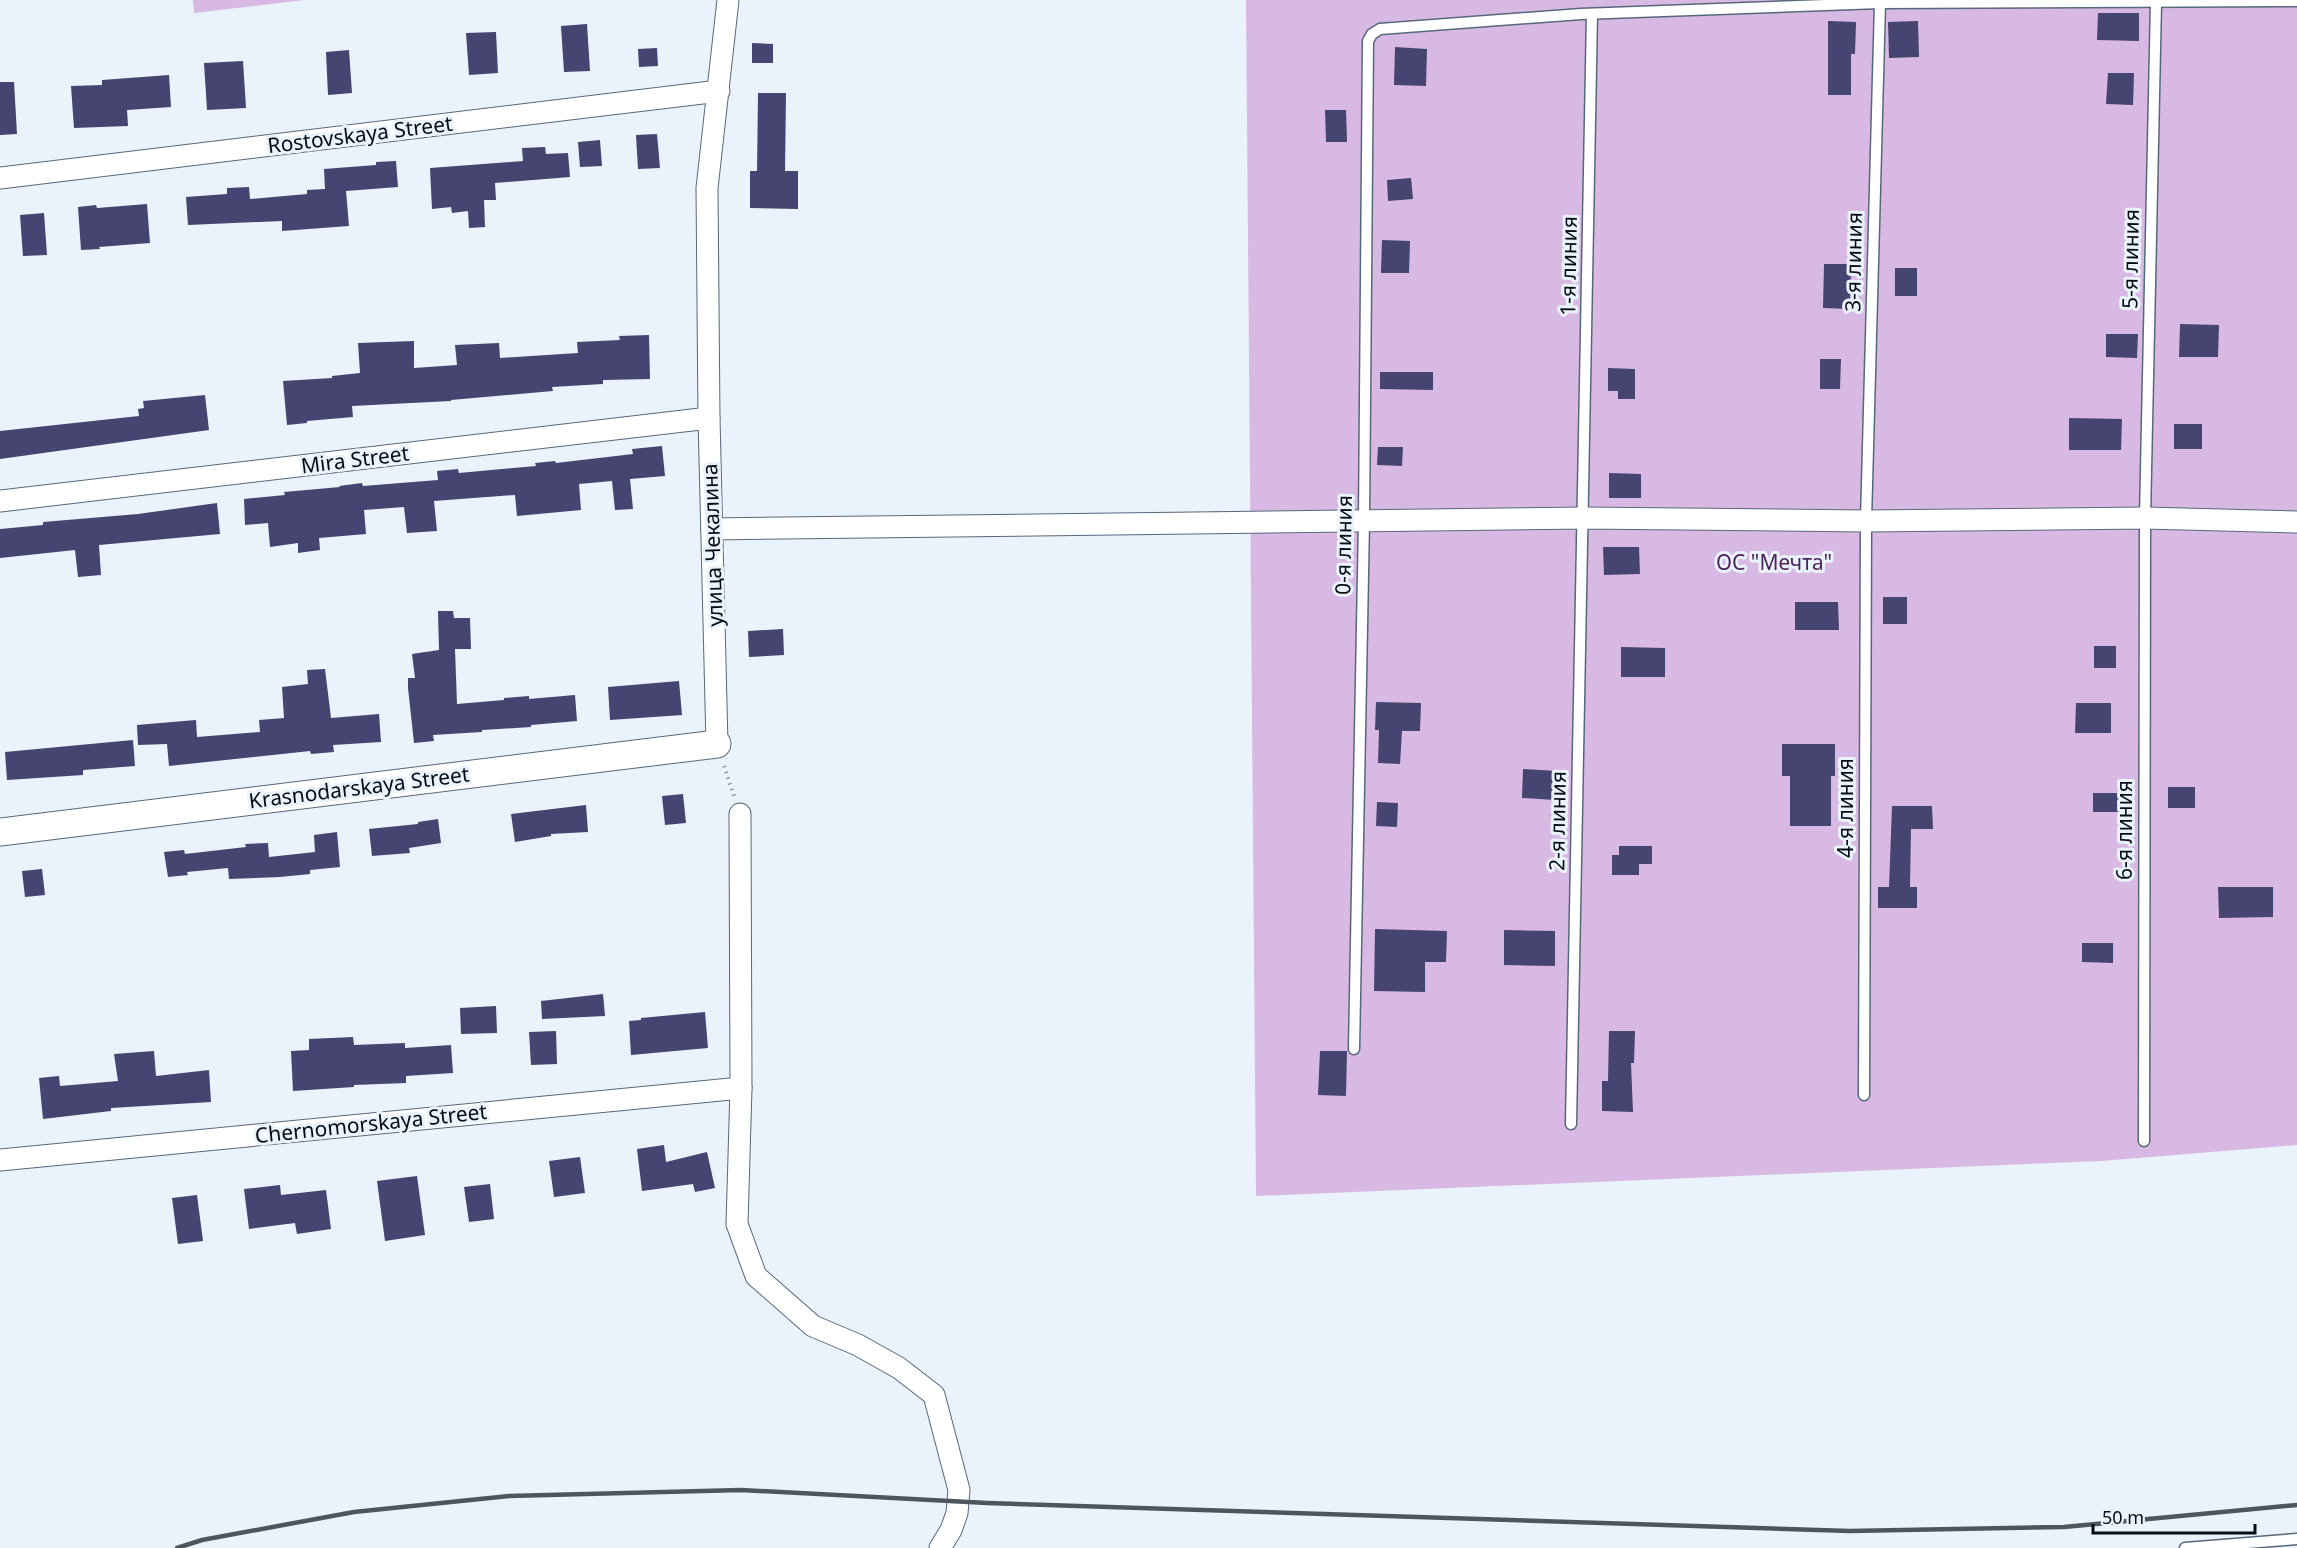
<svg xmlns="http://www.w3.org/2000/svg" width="2297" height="1548" font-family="'Noto Sans',sans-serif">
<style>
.green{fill:#d8b9e3}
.building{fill:#464470}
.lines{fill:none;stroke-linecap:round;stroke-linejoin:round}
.service-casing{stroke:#57687b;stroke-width:13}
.minor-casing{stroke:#57687b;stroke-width:23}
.tertiary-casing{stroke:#57687b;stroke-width:29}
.path{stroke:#949ba3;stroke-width:4;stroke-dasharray:1.5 4.5;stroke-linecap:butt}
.service{stroke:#fff;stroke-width:10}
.minor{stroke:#fff;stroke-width:21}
.tertiary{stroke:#fff;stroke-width:27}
.rail{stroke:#4e555c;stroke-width:4.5}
.labels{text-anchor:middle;stroke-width:6;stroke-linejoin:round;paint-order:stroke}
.street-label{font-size:21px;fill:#060c13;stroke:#eaf2fb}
.park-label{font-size:21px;fill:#4e245c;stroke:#eaf2fb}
</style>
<rect width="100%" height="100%" fill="#eaf2fb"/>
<g class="green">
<polygon points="193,0 304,0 194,13"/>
<polygon points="1246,0 2297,0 2297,1145 2101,1161 1256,1196"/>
</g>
<g class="building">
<polygon points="2098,13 2139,13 2139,41 2097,40"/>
<polygon points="1828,21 1856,22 1855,54 1851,54 1851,95 1828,95"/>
<polygon points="1918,21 1919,57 1889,58 1888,22"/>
<polygon points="587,24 590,71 564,72 561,26"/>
<polygon points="496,32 498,73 469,75 466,33"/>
<polygon points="752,43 773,44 773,63 752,63"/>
<polygon points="1395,47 1427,49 1426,86 1394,85"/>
<polygon points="657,48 658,66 639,67 638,49"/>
<polygon points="349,50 352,93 328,95 326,52"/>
<polygon points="243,61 246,108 207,110 204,63"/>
<polygon points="2108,73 2134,73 2133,105 2106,104"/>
<polygon points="169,75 171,107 127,110 128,126 74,128 71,86 102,85 102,80"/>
<polygon points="0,82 14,82 17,134 0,135"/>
<polygon points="758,93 786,93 785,171 798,171 798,209 750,208 750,171 757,171"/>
<polygon points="1325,110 1346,110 1347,142 1326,142"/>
<polygon points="657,134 660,168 638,169 636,135"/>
<polygon points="600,140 602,166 580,167 578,142"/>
<polygon points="545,147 546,154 568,153 570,177 495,183 496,200 484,200 485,227 469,228 468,211 452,213 451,207 432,209 430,168 523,161 522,148"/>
<polygon points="396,161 398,187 346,191 349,226 282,231 282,221 188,225 186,197 227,194 227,188 249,187 250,199 307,194 307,190 325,189 324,169 376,165 376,162"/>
<polygon points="1411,178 1413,199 1388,201 1387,180"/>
<polygon points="147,204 150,243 99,247 100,249 81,250 78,207 96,205 97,208"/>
<polygon points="44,213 47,255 23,256 20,215"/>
<polygon points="1382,240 1410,241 1409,273 1381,273"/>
<polygon points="1824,264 1851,264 1850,309 1823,308"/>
<rect x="1895" y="268" width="22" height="28"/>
<polygon points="2180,324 2219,325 2218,357 2179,357"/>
<polygon points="2106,334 2138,334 2137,358 2106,357"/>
<polygon points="649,335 650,379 603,380 603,384 552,387 553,391 451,400 451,401 352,406 353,417 307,421 307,423 287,425 283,381 332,378 332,376 360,373 358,343 414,341 414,368 457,365 455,345 499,343 500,358 578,353 577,342 620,340 619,336"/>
<polygon points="1820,359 1841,359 1840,389 1820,389"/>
<polygon points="1608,368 1635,369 1635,399 1618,399 1618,391 1608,391"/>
<polygon points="1380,372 1433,372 1433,390 1380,389"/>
<polygon points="205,395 209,430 0,459 0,431 139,416 138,409 144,408 143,401"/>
<polygon points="2069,418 2122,419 2121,450 2069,450"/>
<rect x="2174" y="424" width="28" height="25"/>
<polygon points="662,446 665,476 630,479 633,509 615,510 612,481 579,484 581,510 517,516 515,495 434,501 437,531 407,533 404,507 364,510 366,534 319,538 320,550 298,553 298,543 270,547 268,523 245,525 244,499 285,495 284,492 340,487 339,486 362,483 363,486 438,480 437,471 458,469 459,473 536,466 535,463 555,461 556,463 633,454 632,449"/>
<polygon points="1378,447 1403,447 1402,466 1377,465"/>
<polygon points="1609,473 1641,474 1641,498 1609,498"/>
<polygon points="217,503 220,534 99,545 101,575 78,577 75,550 0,558 0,529 43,525 43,522 138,514"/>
<polygon points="1603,547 1639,547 1640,574 1604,575"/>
<rect x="1883" y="597" width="24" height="27"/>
<polygon points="1795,602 1838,602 1839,630 1795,630"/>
<polygon points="438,611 453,611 454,618 470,618 471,649 455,649 457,704 504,700 504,698 529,696 529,699 575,695 577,721 531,725 531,727 482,730 482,732 433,735 434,741 414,743 408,688 408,678 415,678 412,654 439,650"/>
<polygon points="783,629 784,655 749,657 748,631"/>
<rect x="2094" y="646" width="22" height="22"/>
<polygon points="1621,647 1665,648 1665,677 1621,677"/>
<polygon points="325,669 331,718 379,714 381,742 333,745 334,752 311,754 310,751 169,766 167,744 138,745 137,725 196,720 197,737 260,732 259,720 284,718 282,687 308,684 307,670"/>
<polygon points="679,681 682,715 610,720 608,687"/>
<polygon points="1376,702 1421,703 1420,731 1402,731 1400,764 1378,763 1379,730 1375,730"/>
<polygon points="2076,703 2111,703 2111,733 2075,733"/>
<polygon points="133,740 135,766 83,770 83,775 7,780 5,752"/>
<polygon points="1782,744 1835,744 1835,776 1831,776 1831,826 1790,826 1790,776 1782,776"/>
<polygon points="1523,769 1557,771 1555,800 1522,798"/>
<rect x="2168" y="787" width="27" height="21"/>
<rect x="2093" y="793" width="33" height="19"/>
<polygon points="683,794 686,823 665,825 662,796"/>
<polygon points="1377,802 1398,803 1397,827 1376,826"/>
<polygon points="586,805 588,832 551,834 551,836 515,842 511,814"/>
<polygon points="1892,806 1932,806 1933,829 1911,829 1910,887 1917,887 1917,908 1878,908 1878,887 1889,887"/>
<polygon points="438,819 441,843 409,848 410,853 372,856 369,829 418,824 418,822"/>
<polygon points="337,832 340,867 310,870 310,874 280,877 229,879 228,868 187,872 188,875 168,877 164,852 184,850 185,854 246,847 245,844 268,843 269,857 315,852 314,835"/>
<polygon points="1619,846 1652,846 1652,864 1639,864 1639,875 1612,875 1612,855 1619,855"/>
<polygon points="42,869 45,895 25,897 22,871"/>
<polygon points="2218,887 2273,887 2273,917 2219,918"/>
<polygon points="1375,929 1447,931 1446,962 1425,962 1425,992 1374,991"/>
<polygon points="1504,930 1555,931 1555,966 1504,965"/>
<polygon points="2082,943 2113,943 2113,963 2082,962"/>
<polygon points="603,994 605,1016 542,1019 541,1001"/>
<polygon points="496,1006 497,1033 461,1034 460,1008"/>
<polygon points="705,1012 708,1048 631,1055 629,1021 641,1020 641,1018"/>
<polygon points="556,1031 557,1064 531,1065 529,1032"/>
<polygon points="1609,1031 1635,1031 1634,1063 1631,1063 1633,1112 1602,1111 1602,1081 1608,1081"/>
<polygon points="353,1037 354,1045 405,1043 405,1048 451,1045 453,1073 406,1076 406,1083 354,1085 354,1087 293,1091 291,1051 309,1050 309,1039"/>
<polygon points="154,1051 156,1076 209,1070 211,1102 111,1108 111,1111 43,1119 39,1078 59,1076 60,1086 118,1081 114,1054"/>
<polygon points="1320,1051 1347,1051 1346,1096 1318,1095"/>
<polygon points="664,1145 666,1162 707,1152 715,1188 695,1192 693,1184 642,1191 637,1149"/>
<polygon points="580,1157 585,1193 554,1197 549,1161"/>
<polygon points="417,1176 425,1235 385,1241 377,1181"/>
<polygon points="490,1184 494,1219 469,1222 464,1187"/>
<polygon points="280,1185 281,1195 326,1190 331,1229 297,1234 295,1223 249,1229 244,1189"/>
<polygon points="197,1195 203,1241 178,1244 172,1198"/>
</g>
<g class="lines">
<defs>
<g id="service">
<polyline points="1354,1049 1364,521 1368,41 1372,34 1380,29 1581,14 1880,3 2297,1"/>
<polyline points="1864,1095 1866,521 1880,3"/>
<polyline points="1571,1124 1592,14"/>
<polyline points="2144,1141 2145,518 2156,2"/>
<polyline points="2185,1548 2297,1539"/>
</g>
<g id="minor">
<polyline points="0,178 719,91"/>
<polyline points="0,501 709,418"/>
<polyline points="712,529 1584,518 1866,521 2145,518 2297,522"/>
<polyline points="717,744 709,418 707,188 728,0"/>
<polyline points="740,814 741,1088 737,1224 756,1276 813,1326 858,1345 899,1368 934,1395 959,1490 957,1513 951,1530 940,1548"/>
<polyline points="0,1160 741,1088"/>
</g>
<polyline id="tertiary" points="0,832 717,744"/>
</defs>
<use href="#service" class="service-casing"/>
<use href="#minor" class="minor-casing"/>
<use href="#tertiary" class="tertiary-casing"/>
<polyline class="path" points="724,766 734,796"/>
<use href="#service" class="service"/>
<use href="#minor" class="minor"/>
<use href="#tertiary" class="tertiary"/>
<polyline class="rail" points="177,1548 202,1540 354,1512 509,1496 741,1490 987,1503 1850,1531 2064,1527 2297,1505"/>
</g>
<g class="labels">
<g class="street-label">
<text transform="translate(360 135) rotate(-7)" y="7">Rostovskaya Street</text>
<text transform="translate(2131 259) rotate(-89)" y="7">5-я линия</text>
<text transform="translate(1854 262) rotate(-89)" y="7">3-я линия</text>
<text transform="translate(1569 266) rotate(-89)" y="7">1-я линия</text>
<text transform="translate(355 460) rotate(-7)" y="7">Mira Street</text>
<text transform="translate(713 545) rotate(-92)" y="7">улица Чекалина</text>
<text transform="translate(1344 545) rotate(-89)" y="7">0-я линия</text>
<text transform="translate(359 788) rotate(-7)" y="7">Krasnodarskaya Street</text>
<text transform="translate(1846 808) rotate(-90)" y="7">4-я линия</text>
<text transform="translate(1558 821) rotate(-89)" y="7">2-я линия</text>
<text transform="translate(2125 830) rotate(-90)" y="7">6-я линия</text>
<text transform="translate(371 1124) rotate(-6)" y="7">Chernomorskaya Street</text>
</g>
<g class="park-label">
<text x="1774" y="570">ОС "Мечта"</text>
</g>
</g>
<path d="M2093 1524v9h162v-9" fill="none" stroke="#060c13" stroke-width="3"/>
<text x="2102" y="1524" font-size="18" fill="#060c13" stroke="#eaf2fb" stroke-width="4.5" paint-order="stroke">50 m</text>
</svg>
